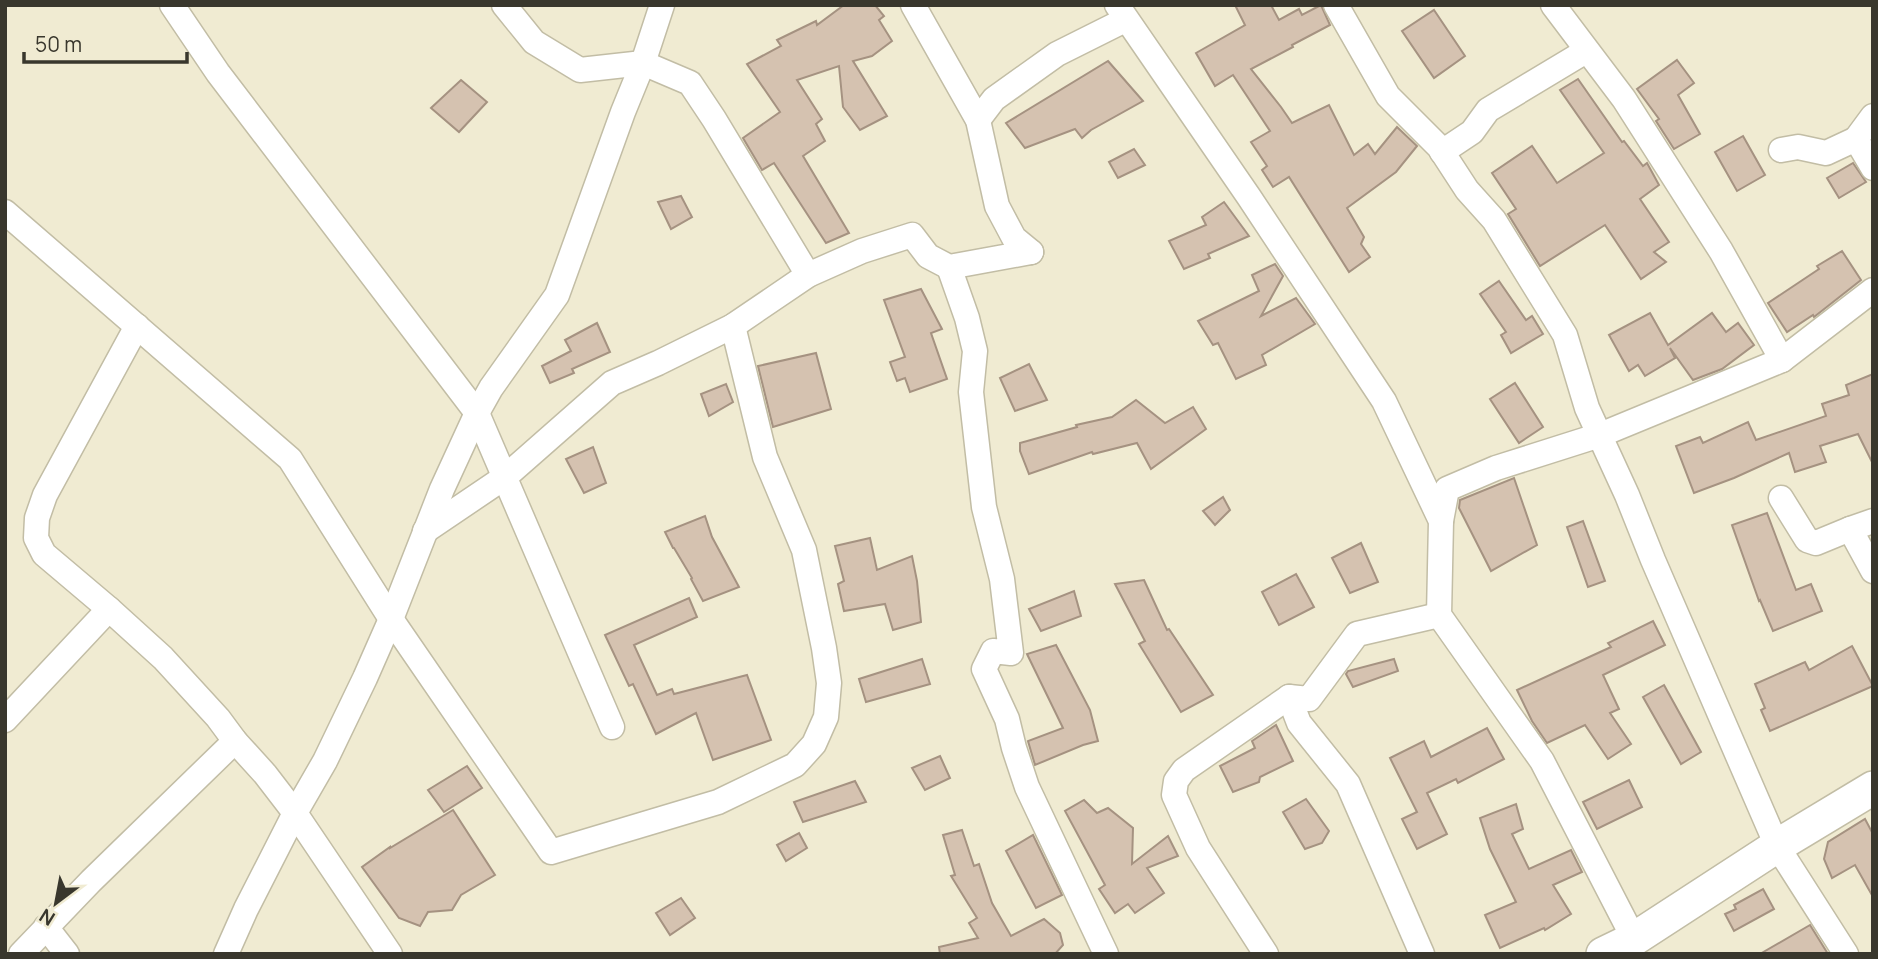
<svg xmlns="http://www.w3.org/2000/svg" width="1878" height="959" font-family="Manrope,sans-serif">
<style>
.building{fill:#d5c2b0;stroke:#a59281;stroke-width:2}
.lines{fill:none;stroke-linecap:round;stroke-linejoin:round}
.minor-casing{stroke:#c2bda5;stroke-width:27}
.secondary-casing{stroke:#c2bda5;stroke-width:36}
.minor{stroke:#fff;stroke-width:24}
.secondary{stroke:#fff;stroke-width:33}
</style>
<rect width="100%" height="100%" fill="#f0ebd2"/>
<g class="building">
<polygon points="844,5 875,5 884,16 879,20 892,41 872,56 853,61 887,116 860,130 843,107 839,66 797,80 822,119 816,124 825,141 803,156 849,233 826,243 774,163 762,170 743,138 780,112 747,64 781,46 777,40 816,21 817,25"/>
<polygon points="1235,5 1271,5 1279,20 1299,9 1302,15 1321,5 1330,25 1292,45 1293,47 1251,69 1281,107 1292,123 1329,105 1354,155 1368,144 1375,154 1397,127 1417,146 1396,172 1347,208 1364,237 1361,244 1370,257 1349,272 1289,177 1273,187 1262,170 1267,166 1251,142 1270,131 1233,75 1215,86 1196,53 1245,25"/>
<polygon points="1434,10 1465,56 1434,78 1402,31"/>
<polygon points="1677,60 1694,83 1678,95 1700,134 1674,149 1656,121 1659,119 1637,89"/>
<polygon points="1108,61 1143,101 1091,130 1082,138 1075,129 1025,148 1006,123"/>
<polygon points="1578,79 1622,142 1624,141 1643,166 1647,163 1659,185 1640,199 1669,242 1654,252 1666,262 1641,279 1605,225 1540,266 1508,214 1516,209 1492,173 1532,146 1557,183 1604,153 1560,90"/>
<polygon points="461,80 487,102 459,132 431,108"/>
<polygon points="1743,136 1765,175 1737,191 1715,152"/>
<polygon points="1134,149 1145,165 1118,178 1109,162"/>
<polygon points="1853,163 1866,182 1839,198 1827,178"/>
<polygon points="681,196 692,217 671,229 658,202"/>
<polygon points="1224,202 1249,236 1208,254 1210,258 1184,269 1169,241 1206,225 1202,217"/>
<polygon points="1842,251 1861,280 1814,317 1813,315 1787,332 1768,303 1819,269 1817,266"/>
<polygon points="1275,264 1283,276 1261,316 1296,298 1315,324 1262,355 1266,365 1236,379 1218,343 1213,345 1198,321 1259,291 1252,275"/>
<polygon points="1499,281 1526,320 1532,316 1543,334 1511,353 1501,335 1506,332 1480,294"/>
<polygon points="921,289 942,329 931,333 947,379 910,392 905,378 897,381 890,362 905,357 884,300"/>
<polygon points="1650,313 1668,345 1712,313 1726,332 1738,323 1754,345 1722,369 1693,380 1670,348 1675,358 1645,376 1638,365 1629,371 1609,335"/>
<polygon points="597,323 610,352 572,369 574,373 550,383 542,366 571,351 565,340"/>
<polygon points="816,353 831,409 773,427 758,366"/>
<polygon points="1029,364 1047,400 1015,411 1000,378"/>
<polygon points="1873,374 1873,464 1858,434 1820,446 1826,462 1795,472 1789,453 1734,478 1694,493 1676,446 1700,437 1703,443 1748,422 1756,440 1826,416 1822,404 1849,395 1846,385"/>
<polygon points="1515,383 1543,427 1519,443 1490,399"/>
<polygon points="726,384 733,402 709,416 701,394"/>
<polygon points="1136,400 1165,423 1193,407 1206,429 1151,469 1137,443 1093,454 1092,452 1029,474 1020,451 1020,443 1077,427 1076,425 1112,417"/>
<polygon points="593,447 606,483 584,493 566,459"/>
<polygon points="1514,478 1537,545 1491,571 1459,508 1460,500"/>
<polygon points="1223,497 1230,510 1215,525 1203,511"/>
<polygon points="1767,513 1796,590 1811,584 1822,611 1773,631 1760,600 1759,601 1732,525"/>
<polygon points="705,516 712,537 739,587 703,601 691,579 692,578 674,548 673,548 665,532"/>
<polygon points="1583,521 1605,581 1588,587 1567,527"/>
<polygon points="870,538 877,570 912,556 917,581 921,622 893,630 885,604 844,611 838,584 844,581 835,546"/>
<polygon points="1361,543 1378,582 1350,593 1332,558"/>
<polygon points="1296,574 1314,607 1279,625 1262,592"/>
<polygon points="1144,580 1167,630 1169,629 1213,695 1181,712 1139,644 1145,641 1115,584"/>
<polygon points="1074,591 1081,616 1041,631 1029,609"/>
<polygon points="689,598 697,617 634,645 657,695 672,689 674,694 747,675 771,740 713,760 696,713 656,734 633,684 629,686 605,635"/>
<polygon points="1653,621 1665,645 1603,675 1619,709 1610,713 1631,744 1608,759 1585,725 1547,743 1532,721 1517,690 1611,647 1608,643"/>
<polygon points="1056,645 1090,710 1098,741 1083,745 1035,765 1028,741 1063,728 1027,654"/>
<polygon points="1852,646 1873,686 1770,731 1761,710 1765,708 1755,684 1805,662 1809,670"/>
<polygon points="922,659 930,684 866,702 859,679"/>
<polygon points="1394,659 1398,671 1353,687 1346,674 1348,671"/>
<polygon points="1664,685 1701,752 1681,764 1643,697"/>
<polygon points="1276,725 1293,761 1260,777 1259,782 1233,792 1220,766 1255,748 1252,741"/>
<polygon points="1487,728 1504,759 1458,783 1456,779 1427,793 1447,834 1417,849 1402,819 1417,812 1390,758 1424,741 1431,757"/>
<polygon points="940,756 950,778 925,790 912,768"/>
<polygon points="467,766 482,788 444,812 428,790"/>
<polygon points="1629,780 1642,807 1597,829 1583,802"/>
<polygon points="855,781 866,802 803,822 794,802"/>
<polygon points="1306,799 1329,831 1322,843 1305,849 1283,812"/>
<polygon points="1084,800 1097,813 1108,808 1133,828 1132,864 1168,836 1178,856 1147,868 1164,893 1135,913 1128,904 1115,913 1099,889 1105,885 1065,811"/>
<polygon points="1516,804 1523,829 1512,834 1529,869 1571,850 1582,872 1553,885 1571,914 1545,930 1544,928 1500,948 1485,915 1516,902 1490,849 1480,818"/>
<polygon points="453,810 495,875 461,895 452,910 428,912 420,926 399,918 362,867 390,847 390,848"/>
<polygon points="1865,819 1873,834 1873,897 1855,865 1832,878 1824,859 1828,842"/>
<polygon points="962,830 974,866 979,864 992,903 1011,936 1044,919 1060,933 1063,945 1055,954 940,954 939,947 978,938 969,923 977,918 951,876 955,875 943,835"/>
<polygon points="799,833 807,848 786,861 777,845"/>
<polygon points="1033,835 1062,895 1036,908 1006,851"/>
<polygon points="1763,889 1774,909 1734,931 1725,914 1736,909 1734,905"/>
<polygon points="681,898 695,918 670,935 656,913"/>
<polygon points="1810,925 1828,954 1760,954"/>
</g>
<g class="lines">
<defs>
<g id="minor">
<polyline points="172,5 218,73 477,413 612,727"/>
<polyline points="504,5 534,42 580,70 643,63 690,83 714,119 808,275"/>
<polyline points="913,5 978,120 997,206 1014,238 1031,252"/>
<polyline points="1117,5 1249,197 1384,401 1441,521 1439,615 1542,761 1634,939"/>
<polyline points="1336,5 1388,96 1439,147 1467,190 1494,220 1565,335 1587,408 1627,495 1653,560 1777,846 1846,954"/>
<polyline points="1553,5 1624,99 1721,251 1782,360"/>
<polyline points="1873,116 1856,139 1873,168"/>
<polyline points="978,120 994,99 1057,54 1125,20"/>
<polyline points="1781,150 1798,147 1826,153 1856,139"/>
<polyline points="1442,152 1472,132 1488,110 1586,51"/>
<polyline points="5,212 290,459 391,619 551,852 718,802 795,765 814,744 826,717 829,683 824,648 804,550 765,457 733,326"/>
<polyline points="949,267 967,318 975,351 971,392 984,507 1002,579 1011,653 993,651 984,669 1007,719 1014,748 1027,787 1106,954"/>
<polyline points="137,326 45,495 37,518 36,538 44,554 109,609 163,658 218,718 235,741 265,774 295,813 390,954"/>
<polyline points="1781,498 1807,540 1816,543 1850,529"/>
<polyline points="1441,521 1447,489 1496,468 1600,435 1782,360 1873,290"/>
<polyline points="1873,521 1850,529 1873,571"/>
<polyline points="425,531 505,477 612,383 658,363 733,326 808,275 862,251 912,235 928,256 949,267 1031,252"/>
<polyline points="1289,697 1299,723 1348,784 1422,954"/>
<polyline points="5,720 109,609"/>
<polyline points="46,927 67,954"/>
<polyline points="21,954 91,881 235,741"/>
<polyline points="226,954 246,909 295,813 325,761 365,678 391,619 442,489 477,413 491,388 557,295 623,112 643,63 662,5"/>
<polyline points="1266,954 1198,848 1174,795 1176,781 1184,770 1289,697 1309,699 1357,634 1439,615"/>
</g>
<polyline id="secondary" points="1603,954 1634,939 1777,846 1873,788"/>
</defs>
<use href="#minor" class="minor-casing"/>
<use href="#secondary" class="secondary-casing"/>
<use href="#minor" class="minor"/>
<use href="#secondary" class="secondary"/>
</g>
<rect width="1878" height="959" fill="none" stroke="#39372d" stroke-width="14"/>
<g transform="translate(56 903) rotate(212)" stroke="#f0ebd2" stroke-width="5" paint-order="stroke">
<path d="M0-5L12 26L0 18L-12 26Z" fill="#39372d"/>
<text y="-10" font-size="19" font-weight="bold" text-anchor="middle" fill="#39372d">N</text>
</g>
<path d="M24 52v10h163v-10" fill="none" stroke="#39372d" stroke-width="3.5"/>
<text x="35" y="52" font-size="21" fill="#39372d" stroke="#f0ebd2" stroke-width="5" paint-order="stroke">50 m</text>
</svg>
